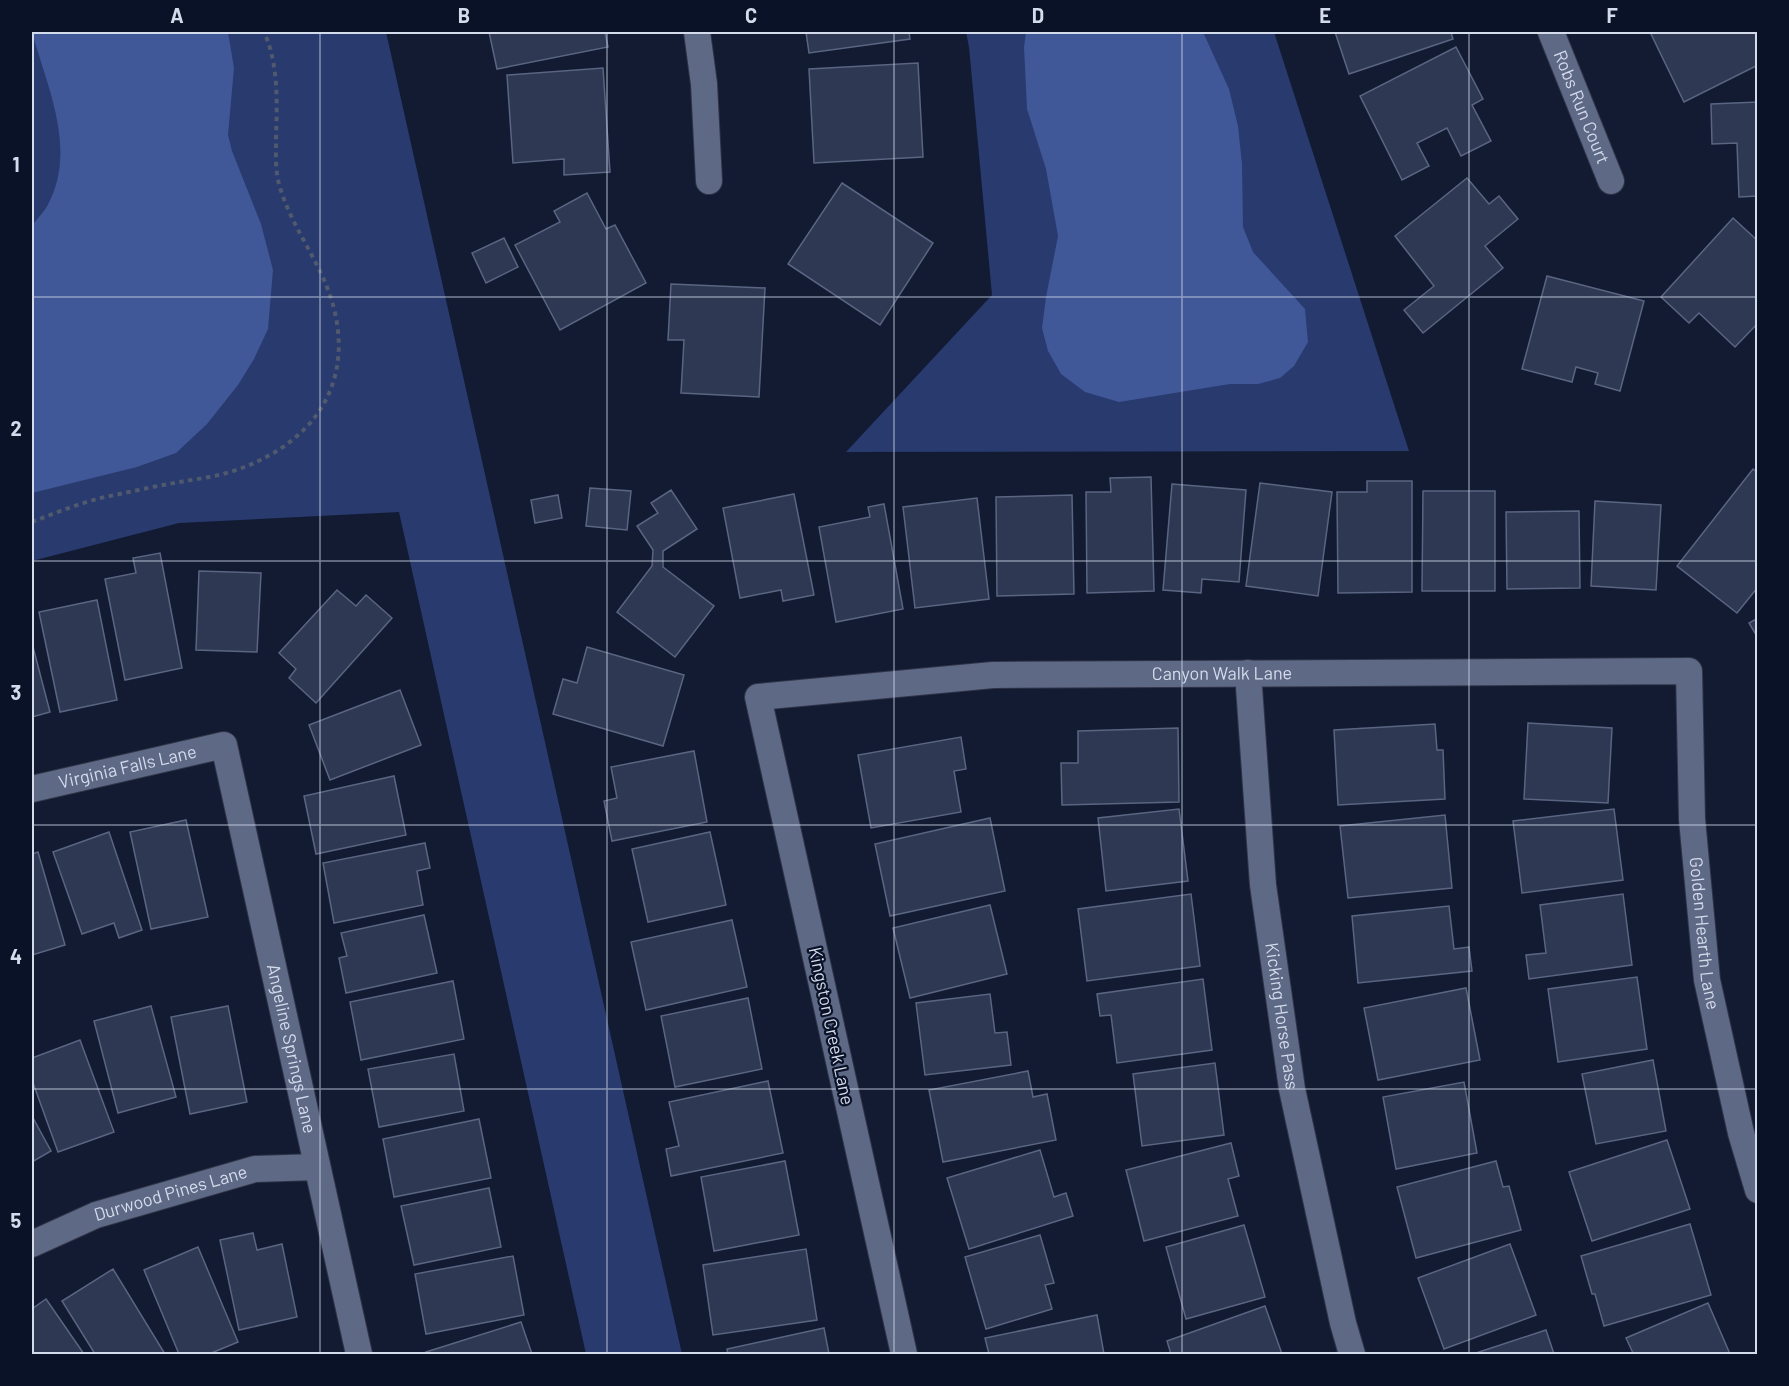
<svg xmlns="http://www.w3.org/2000/svg" width="1789" height="1386" font-family="Barlow,sans-serif">
<style>
.green{fill:#283a6e}
.water{fill:#405798}
.building{fill:#2e3852;stroke:#5a6582;stroke-width:1.5}
.lines{fill:none;stroke-linecap:round;stroke-linejoin:round}
.minor-casing{stroke:#303447;stroke-width:28}
.path{stroke:#50596d;stroke-width:4;stroke-dasharray:4.5 4.5;stroke-linecap:butt}
.minor{stroke:#5e6986;stroke-width:26}
.grid{fill:none;stroke:#d4dbeb;stroke-width:1.5;stroke-opacity:0.55}
.labels{text-anchor:middle;stroke-width:4.5;stroke-linejoin:round;paint-order:stroke}
.street-label{font-size:18px;fill:#d4dbeb;stroke:#0a1228}
.neatline{fill:none;stroke:#d4dbeb;stroke-width:2}
.grid-label{font-size:20px;text-anchor:middle;font-weight:bold;fill:#d4dbeb}
</style>
<rect width="100%" height="100%" fill="#121b32"/>
<g class="green">
<polygon points="32,32 386,32 682,1354 586,1354 399,512 179,523 32,561"/>
<polygon points="966,32 1274,32 1409,451 846,452 992,295 969,47"/>
</g>
<g class="water">
<path d="M32,32H228L234,68L228,135L232,151L261,224L273,270L268,329L254,359L238,385L207,424L176,453L137,467L32,493V226C36,220 42,214 46,208C79,152 47,87 32,32Z"/>
<polygon points="1026,32 1203,32 1229,89 1238,126 1242,164 1243,227 1253,252 1305,309 1308,342 1294,366 1280,378 1258,384 1230,384 1119,402 1085,392 1061,374 1048,351 1042,328 1046,297 1058,236 1046,169 1027,109 1024,47"/>
</g>
<g class="building">
<polygon points="489,32 605,32 608,47 497,69"/>
<polygon points="806,32 909,32 910,39 809,53"/>
<polygon points="1335,32 1451,32 1453,39 1349,74"/>
<polygon points="1650,32 1756,32 1758,65 1684,102"/>
<polygon points="1456,47 1483,99 1472,105 1491,141 1461,156 1447,128 1417,143 1429,166 1402,180 1360,96"/>
<polygon points="918,63 923,157 814,163 809,69"/>
<polygon points="603,68 610,172 564,175 564,159 513,163 507,75"/>
<polygon points="1758,102 1758,196 1739,197 1737,143 1712,144 1711,104"/>
<polygon points="1467,178 1489,204 1499,196 1518,219 1485,246 1503,268 1423,333 1404,310 1434,286 1395,236"/>
<polygon points="842,183 933,243 880,325 788,264"/>
<polygon points="587,193 606,229 615,225 646,283 560,330 515,245 560,222 554,211"/>
<polygon points="1733,218 1758,241 1758,323 1735,347 1699,313 1689,323 1661,297"/>
<polygon points="504,238 518,267 486,283 472,253"/>
<polygon points="1547,276 1644,301 1620,391 1595,384 1598,373 1576,367 1572,382 1522,369"/>
<polygon points="671,284 765,288 759,397 681,393 684,340 668,340"/>
<polygon points="1753,469 1758,473 1758,587 1737,613 1677,566"/>
<polygon points="1151,477 1154,591 1087,593 1086,492 1111,492 1110,478"/>
<polygon points="1367,481 1412,481 1412,592 1338,593 1337,492 1367,492"/>
<polygon points="1260,483 1332,492 1318,596 1246,586"/>
<polygon points="1172,484 1246,490 1239,582 1202,579 1201,593 1163,590"/>
<polygon points="590,488 631,491 627,530 586,526"/>
<polygon points="671,490 697,529 663,551 663,567 714,606 675,657 617,612 652,566 653,550 637,526 658,513 651,503"/>
<polygon points="1423,491 1495,491 1495,591 1422,591"/>
<polygon points="794,494 814,595 783,601 781,590 740,598 723,508"/>
<polygon points="558,495 562,518 535,523 531,500"/>
<polygon points="1072,495 1074,594 997,596 996,497"/>
<polygon points="977,498 989,599 915,608 903,507"/>
<polygon points="1595,501 1661,505 1656,590 1591,586"/>
<polygon points="884,504 903,609 836,622 819,527 870,517 868,507"/>
<polygon points="1579,511 1580,588 1507,589 1506,512"/>
<polygon points="160,553 182,668 125,680 105,579 136,573 133,558"/>
<polygon points="199,571 261,573 257,652 196,650"/>
<polygon points="337,590 356,606 366,595 392,618 316,703 289,678 296,669 279,653"/>
<polygon points="97,600 117,700 60,712 39,612"/>
<polygon points="1758,618 1758,638 1749,623"/>
<polygon points="32,643 50,712 32,717"/>
<polygon points="587,647 684,675 663,746 553,714 563,679 577,683"/>
<polygon points="400,690 421,745 330,780 309,725"/>
<polygon points="1528,723 1612,728 1608,803 1524,799"/>
<polygon points="1435,724 1437,750 1443,750 1445,799 1338,805 1334,730"/>
<polygon points="1178,728 1179,802 1062,805 1061,763 1078,763 1078,731"/>
<polygon points="961,737 966,769 954,771 961,812 871,828 858,755"/>
<polygon points="694,751 707,822 612,841 604,801 617,798 611,767"/>
<polygon points="394,776 406,835 316,854 304,796"/>
<polygon points="1179,809 1188,881 1106,891 1098,818"/>
<polygon points="1614,809 1623,880 1522,893 1513,821"/>
<polygon points="1445,815 1452,888 1348,898 1340,826"/>
<polygon points="990,818 1005,891 890,916 875,844"/>
<polygon points="186,820 208,917 151,929 130,832"/>
<polygon points="109,832 142,930 119,938 114,923 82,934 53,852"/>
<polygon points="710,832 726,905 648,922 632,849"/>
<polygon points="425,843 430,868 417,871 423,905 334,923 323,863"/>
<polygon points="38,852 65,945 32,955 32,854"/>
<polygon points="1191,894 1200,966 1087,981 1078,909"/>
<polygon points="1623,894 1632,965 1529,979 1526,955 1546,953 1540,905"/>
<polygon points="990,905 1007,974 910,998 893,928"/>
<polygon points="1449,906 1454,949 1469,947 1472,971 1358,983 1352,916"/>
<polygon points="424,915 437,973 346,993 339,958 347,956 341,933"/>
<polygon points="732,920 747,987 646,1010 631,942"/>
<polygon points="1637,977 1647,1049 1558,1062 1548,989"/>
<polygon points="1203,979 1212,1050 1117,1063 1111,1015 1100,1016 1097,994"/>
<polygon points="453,981 464,1039 361,1060 350,1002"/>
<polygon points="1466,988 1480,1060 1378,1080 1364,1008"/>
<polygon points="990,994 995,1033 1007,1032 1011,1065 925,1075 916,1003"/>
<polygon points="748,998 762,1069 675,1087 661,1016"/>
<polygon points="151,1006 176,1097 118,1113 94,1021"/>
<polygon points="228,1006 247,1102 190,1114 171,1017"/>
<polygon points="80,1040 114,1132 58,1152 32,1080 32,1058"/>
<polygon points="454,1054 464,1111 379,1127 368,1069"/>
<polygon points="1653,1060 1666,1131 1596,1144 1582,1074"/>
<polygon points="1215,1063 1224,1135 1142,1146 1133,1074"/>
<polygon points="1028,1071 1033,1097 1047,1094 1056,1140 943,1162 929,1090"/>
<polygon points="768,1081 783,1153 671,1176 666,1149 679,1146 669,1102"/>
<polygon points="1464,1082 1477,1153 1396,1169 1383,1097"/>
<polygon points="32,1116 51,1151 32,1162"/>
<polygon points="479,1119 491,1178 394,1197 383,1139"/>
<polygon points="1667,1140 1690,1209 1592,1241 1569,1172"/>
<polygon points="1231,1143 1239,1176 1228,1179 1238,1216 1144,1241 1126,1170"/>
<polygon points="1040,1150 1054,1197 1066,1193 1073,1216 969,1249 947,1178"/>
<polygon points="785,1161 799,1235 714,1251 701,1177"/>
<polygon points="1496,1161 1503,1187 1509,1186 1521,1230 1416,1258 1397,1187"/>
<polygon points="489,1188 501,1247 414,1265 401,1206"/>
<polygon points="1690,1224 1711,1295 1604,1326 1595,1294 1592,1294 1581,1256"/>
<polygon points="1244,1225 1265,1297 1186,1319 1166,1247"/>
<polygon points="253,1233 257,1250 282,1244 297,1317 239,1330 220,1240"/>
<polygon points="1040,1235 1054,1283 1045,1285 1052,1309 986,1329 965,1257"/>
<polygon points="1510,1244 1536,1315 1444,1349 1418,1278"/>
<polygon points="198,1247 238,1342 209,1354 179,1354 144,1270"/>
<polygon points="806,1249 817,1320 713,1335 703,1265"/>
<polygon points="513,1256 524,1315 426,1334 415,1274"/>
<polygon points="113,1269 165,1354 95,1354 62,1301"/>
<polygon points="46,1299 84,1354 32,1354 32,1309"/>
<polygon points="1708,1303 1730,1354 1630,1354 1633,1353 1626,1338"/>
<polygon points="1265,1306 1282,1354 1171,1354 1167,1341"/>
<polygon points="1097,1315 1104,1354 989,1354 985,1338"/>
<polygon points="521,1322 532,1354 427,1354 426,1352"/>
<polygon points="824,1328 829,1354 728,1354 727,1349"/>
<polygon points="1546,1330 1554,1354 1473,1354"/>
</g>
<g class="lines">
<defs>
<g id="minor">
<polyline points="697,32 704,84 709,181"/>
<path id="s1" d="M1551,32L1611,181"/>
<path id="s2" d="M1248,673L1263,885L1292,1089L1343,1323L1352,1354"/>
<path id="s3" d="M32,789L224,745L359,1354"/>
<path id="s4" d="M32,1244L96,1215L255,1169L317,1167"/>
<path id="s5" d="M904,1354L758,697L993,675L1689,671L1692,819L1707,980L1741,1133L1758,1190"/>
</g>
</defs>
<use href="#minor" class="minor-casing"/>
<path class="path" d="M32,522C55,513 80,503 105,497C130,492 155,486 180,482C196,479 214,477 230,472C304,449 353,394 335,313C325,266 291,229 279,184C275,170 276,153 276,139C277,103 279,65 264,32"/>
<use href="#minor" class="minor"/>
</g>
<path class="grid" d="M320,32V1354M607,32V1354M894,32V1354M1182,32V1354M1469,32V1354M32,297H1758M32,561H1758M32,825H1758M32,1089H1758"/>
<g class="labels">
<g class="street-label">
<text dy="6" stroke="none"><textPath href="#s1" startOffset="81">Robs Run Court</textPath></text>
<text dy="6" stroke="none"><textPath href="#s5" startOffset="1138">Canyon Walk Lane</textPath></text>
<text dy="6" stroke="none"><textPath href="#s3" startOffset="98">Virginia Falls Lane</textPath></text>
<text dy="6" stroke="none"><textPath href="#s5" startOffset="1868">Golden Hearth Lane</textPath></text>
<text dy="6" stroke="none"><textPath href="#s2" startOffset="345">Kicking Horse Pass</textPath></text>
<text transform="translate(831 1026) rotate(78)" y="6">Kingston Creek Lane</text>
<text dy="6" stroke="none"><textPath href="#s3" startOffset="508">Angeline Springs Lane</textPath></text>
<text dy="6" stroke="none"><textPath href="#s4" startOffset="148">Durwood Pines Lane</textPath></text>
</g>
</g>
<rect width="1789" height="1386" fill="none" stroke="#0a1228" stroke-width="66"/>
<rect x="33" y="33" width="1723" height="1320" class="neatline"/>
<g class="grid-label">
<text x="177" y="23">A</text>
<text x="464" y="23">B</text>
<text x="751" y="23">C</text>
<text x="1038" y="23">D</text>
<text x="1325" y="23">E</text>
<text x="1612" y="23">F</text>
<text x="16" y="172">1</text>
<text x="16" y="436">2</text>
<text x="16" y="700">3</text>
<text x="16" y="964">4</text>
<text x="16" y="1228">5</text>
</g>
</svg>
